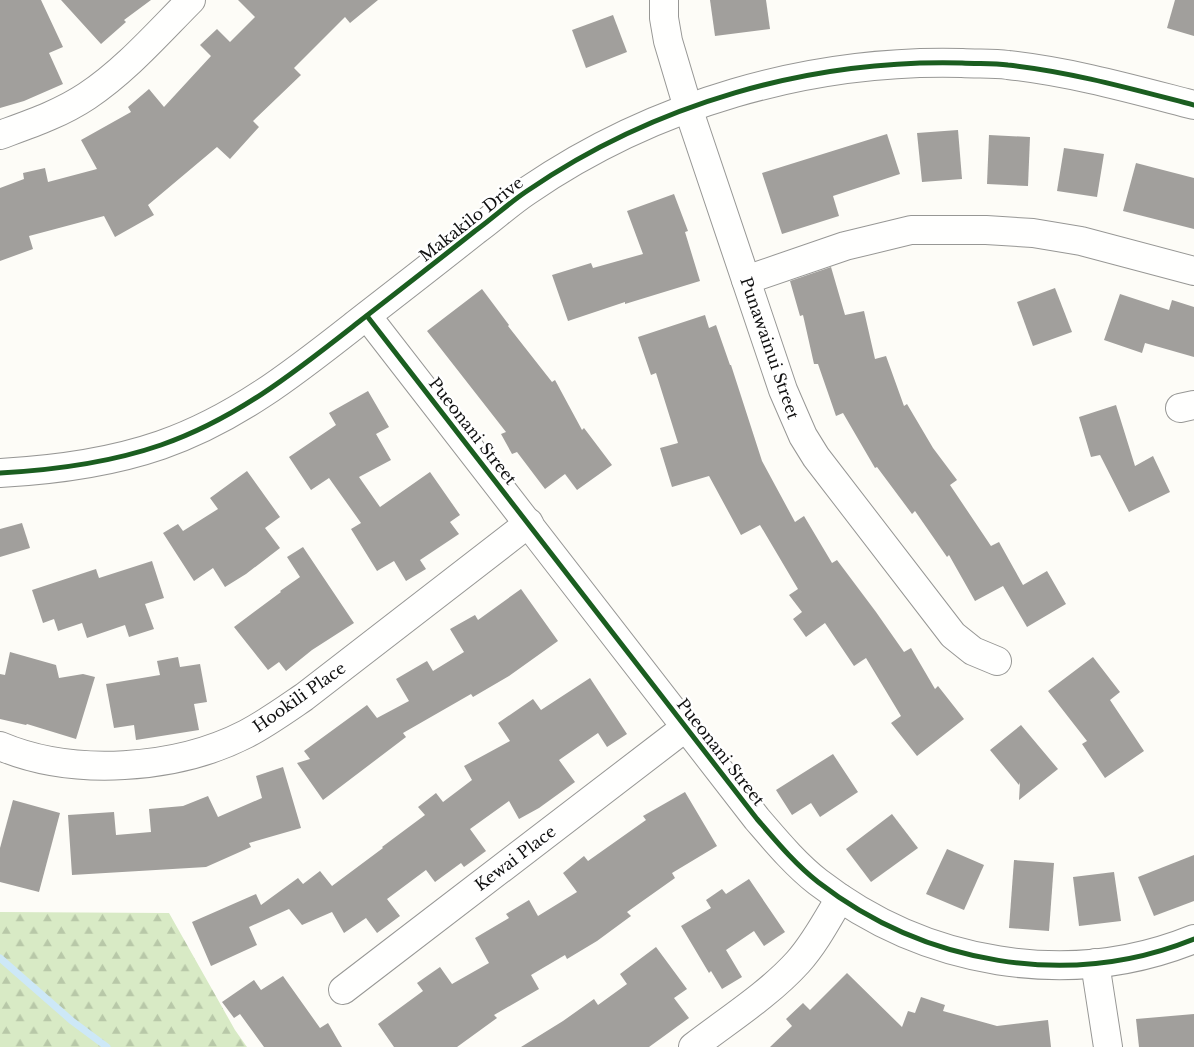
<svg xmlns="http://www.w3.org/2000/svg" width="1194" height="1047" font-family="'Libre Baskerville',serif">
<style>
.forest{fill:url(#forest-firs)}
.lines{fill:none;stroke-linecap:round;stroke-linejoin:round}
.stream{stroke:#cde8f7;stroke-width:7}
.building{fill:#a19f9c}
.minor-casing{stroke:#979795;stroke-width:30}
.minor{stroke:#fffffe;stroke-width:28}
.cycleway-casing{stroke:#fff;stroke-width:8}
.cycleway{stroke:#1b5e20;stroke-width:5}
.labels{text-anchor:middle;stroke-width:5;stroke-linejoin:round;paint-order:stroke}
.street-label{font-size:16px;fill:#111;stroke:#fff}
</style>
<defs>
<pattern id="forest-firs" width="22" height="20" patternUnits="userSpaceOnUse" patternTransform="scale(1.25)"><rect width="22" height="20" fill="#d8eac5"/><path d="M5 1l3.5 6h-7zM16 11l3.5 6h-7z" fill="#b8c8a8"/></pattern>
</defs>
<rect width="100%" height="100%" fill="#fdfcf7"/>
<polygon class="forest" points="0,912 169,913 235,1030 247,1047 0,1047"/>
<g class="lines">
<polyline class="stream" points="0,958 72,1021 107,1047"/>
</g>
<g class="building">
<polygon points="0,0 41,0 63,47 49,53 63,84 24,101 0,108"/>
<polygon points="61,0 151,0 124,20 126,22 101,44"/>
<polygon points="238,0 378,0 350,23 345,17 294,68 301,75 253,121 259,127 230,159 217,147 148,205 154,215 115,237 104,216 29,236 33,249 0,261 0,188 24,179 23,173 45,168 48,182 97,169 81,140 131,112 128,107 149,89 164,107 211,56 200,45 217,29 230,42 255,17"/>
<polygon points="710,0 766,0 770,29 715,36"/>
<polygon points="1175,0 1194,0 1194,36 1167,28"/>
<polygon points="613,15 627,52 586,68 572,30"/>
<polygon points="958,130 962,179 922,182 917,133"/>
<polygon points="887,134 900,174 833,196 839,216 782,234 762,173"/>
<polygon points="989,135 1030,137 1028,186 987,184"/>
<polygon points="1064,148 1104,154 1097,197 1057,191"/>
<polygon points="1136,163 1194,178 1194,229 1123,211"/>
<polygon points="674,194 688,231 685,232 700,281 625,304 625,302 568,321 552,275 591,263 593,268 643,254 627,211"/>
<polygon points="831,267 845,315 864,311 875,359 886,356 904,406 907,404 933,448 957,480 950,485 991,546 999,542 1023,585 1047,571 1066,604 1027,627 1003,586 975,601 949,555 947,557 915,511 912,514 877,467 875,468 843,413 836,416 818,364 814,364 803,315 800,316 790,281"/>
<polygon points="1055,288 1072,332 1033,346 1017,302"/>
<polygon points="482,289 509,325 508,326 552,382 555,380 582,430 584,428 612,465 577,490 565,474 545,489 517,452 512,454 501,434 506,432 427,331"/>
<polygon points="1120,294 1169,310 1172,300 1194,307 1194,357 1145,343 1142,353 1104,340"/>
<polygon points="705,315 709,328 716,325 730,365 731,365 762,461 795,522 804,516 832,563 837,560 876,612 904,652 911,648 935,689 938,686 964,719 917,756 891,723 901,716 866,658 854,666 825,623 806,637 793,619 802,612 789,595 798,589 760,525 741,535 709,476 672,487 660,448 678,443 656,373 651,375 638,337"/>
<polygon points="368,391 389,427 376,434 391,460 359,477 380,507 430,472 460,515 450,522 459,534 420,560 426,569 406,581 394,561 377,571 351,529 361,523 329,478 311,490 289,457 336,425 329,413"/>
<polygon points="1116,405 1135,466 1153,456 1170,492 1129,512 1100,455 1091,457 1079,417"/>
<polygon points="247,471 280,517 265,528 280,548 246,574 225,587 213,568 194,581 163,533 178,524 183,531 218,509 210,498"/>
<polygon points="22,523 30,548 0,557 0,529"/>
<polygon points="303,547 354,623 312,650 286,671 279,662 268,670 234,627 281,592 280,591 300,577 287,557"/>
<polygon points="152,561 164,598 145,604 154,629 129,637 125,625 87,638 82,623 58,631 54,619 43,623 32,590 96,569 99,578"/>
<polygon points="521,589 558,641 509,676 473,697 471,694 403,733 406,737 323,800 297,763 310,759 304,751 367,705 377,718 409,701 396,679 427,661 433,671 464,652 450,629 475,615 478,620"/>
<polygon points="10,652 56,665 59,678 83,674 95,677 76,739 27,724 26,725 0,719 0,674 5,675"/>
<polygon points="178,657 180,667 200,664 207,702 194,704 199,730 136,740 134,725 114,728 106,684 160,675 157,661"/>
<polygon points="1093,657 1120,692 1110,700 1144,751 1105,778 1082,744 1087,741 1048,691"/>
<polygon points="590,678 627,734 607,747 598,733 559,760 575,782 539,808 519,819 509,801 470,829 486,851 464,867 461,863 435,882 426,870 387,899 400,916 377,933 366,918 344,933 332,912 302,925 289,909 249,927 257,945 211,966 192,922 256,894 261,905 298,878 303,884 320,871 332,886 383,848 382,847 425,815 418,807 436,793 443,802 472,780 464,766 510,741 498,723 533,699 541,710"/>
<polygon points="1021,725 1058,769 1019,800 1020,782 1019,785 990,750"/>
<polygon points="833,754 858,792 820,817 811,803 792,815 776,790"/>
<polygon points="283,767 301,828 249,843 251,847 206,867 72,875 68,815 114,812 116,835 151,832 149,809 183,806 208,796 218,817 262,798 256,776"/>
<polygon points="685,792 717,846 672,873 675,878 627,912 631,916 597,941 567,959 565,955 531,975 539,989 494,1015 497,1018 457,1047 394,1047 378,1024 423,991 417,983 440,967 452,984 489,963 475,938 509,918 506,914 529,900 538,916 577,892 563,873 584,856 588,861 646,820 643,816"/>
<polygon points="13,800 60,813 39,892 0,882 0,848"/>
<polygon points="892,814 918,848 871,882 846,849"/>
<polygon points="947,849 984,865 964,910 926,894"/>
<polygon points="1194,855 1194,901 1154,916 1138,877"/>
<polygon points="1014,860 1054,863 1049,931 1009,928"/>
<polygon points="1114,872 1121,921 1079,926 1073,877"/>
<polygon points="749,879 785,932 764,946 754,931 726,950 742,977 722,989 711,971 709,973 681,926 711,908 706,900 722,889 726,894"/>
<polygon points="656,947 687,989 674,998 689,1018 649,1047 521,1047 563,1021 594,999 598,1005 627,984 620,974"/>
<polygon points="847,973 902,1027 908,1011 915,1013 921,997 945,1005 943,1011 997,1026 1048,1020 1051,1047 770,1047 792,1026 786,1019 803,1003 810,1010"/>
<polygon points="283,976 320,1028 328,1023 342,1047 264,1047 240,1014 234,1018 222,1002 254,980 261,990"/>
<polygon points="1194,1014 1194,1047 1139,1047 1136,1019"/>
</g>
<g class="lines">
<defs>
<g id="minor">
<polyline points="664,0 664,18 668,41 688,108 783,390 803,436 816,457 953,635 973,651 997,661"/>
<path d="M0,135C30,124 60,114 87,96C126,70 158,33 191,0"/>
<polyline points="746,280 845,246 911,230 986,230 1033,233 1081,241 1194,271"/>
<path d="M367,316L757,819C776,841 795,864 818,882C924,964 1068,990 1194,939"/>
<polyline points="1180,408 1194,405"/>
<path d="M0,473C55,470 109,463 161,445C236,419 295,372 356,324C396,293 436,262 475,231C493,218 509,203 527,191C654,104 809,59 962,63C977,64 993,63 1008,65C1072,72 1132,89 1194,105"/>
<path d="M0,746C73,777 176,770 246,734C267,723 285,710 304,697L529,523"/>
<polyline points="1095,963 1108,1047"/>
<polyline points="343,990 686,727"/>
<path d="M693,1047C728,1020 768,995 798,962C815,943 827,920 840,898"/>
</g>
</defs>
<use href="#minor" class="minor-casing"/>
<use href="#minor" class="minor"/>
<defs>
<g id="cycleway">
<path d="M367,316L757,819C776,841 795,864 818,882C924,964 1068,990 1194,939"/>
<path d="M0,473C55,470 109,463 161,445C236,419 295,372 356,324C396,293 436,262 475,231C493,218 509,203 527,191C654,104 809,59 962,63C977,64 993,63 1008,65C1072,72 1132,89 1194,105"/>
</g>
</defs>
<use href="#cycleway" class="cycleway-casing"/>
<use href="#cycleway" class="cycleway"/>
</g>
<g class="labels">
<g class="street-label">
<text transform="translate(471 219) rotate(-38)" y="6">Makakilo Drive</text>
<text transform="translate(770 348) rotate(71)" y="6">Punawainui Street</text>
<text transform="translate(473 431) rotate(52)" y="6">Pueonani Street</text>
<text transform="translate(299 697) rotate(-35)" y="6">Hookili Place</text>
<text transform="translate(721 752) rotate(52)" y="6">Pueonani Street</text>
<text transform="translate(515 858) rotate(-37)" y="6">Kewai Place</text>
</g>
</g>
</svg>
